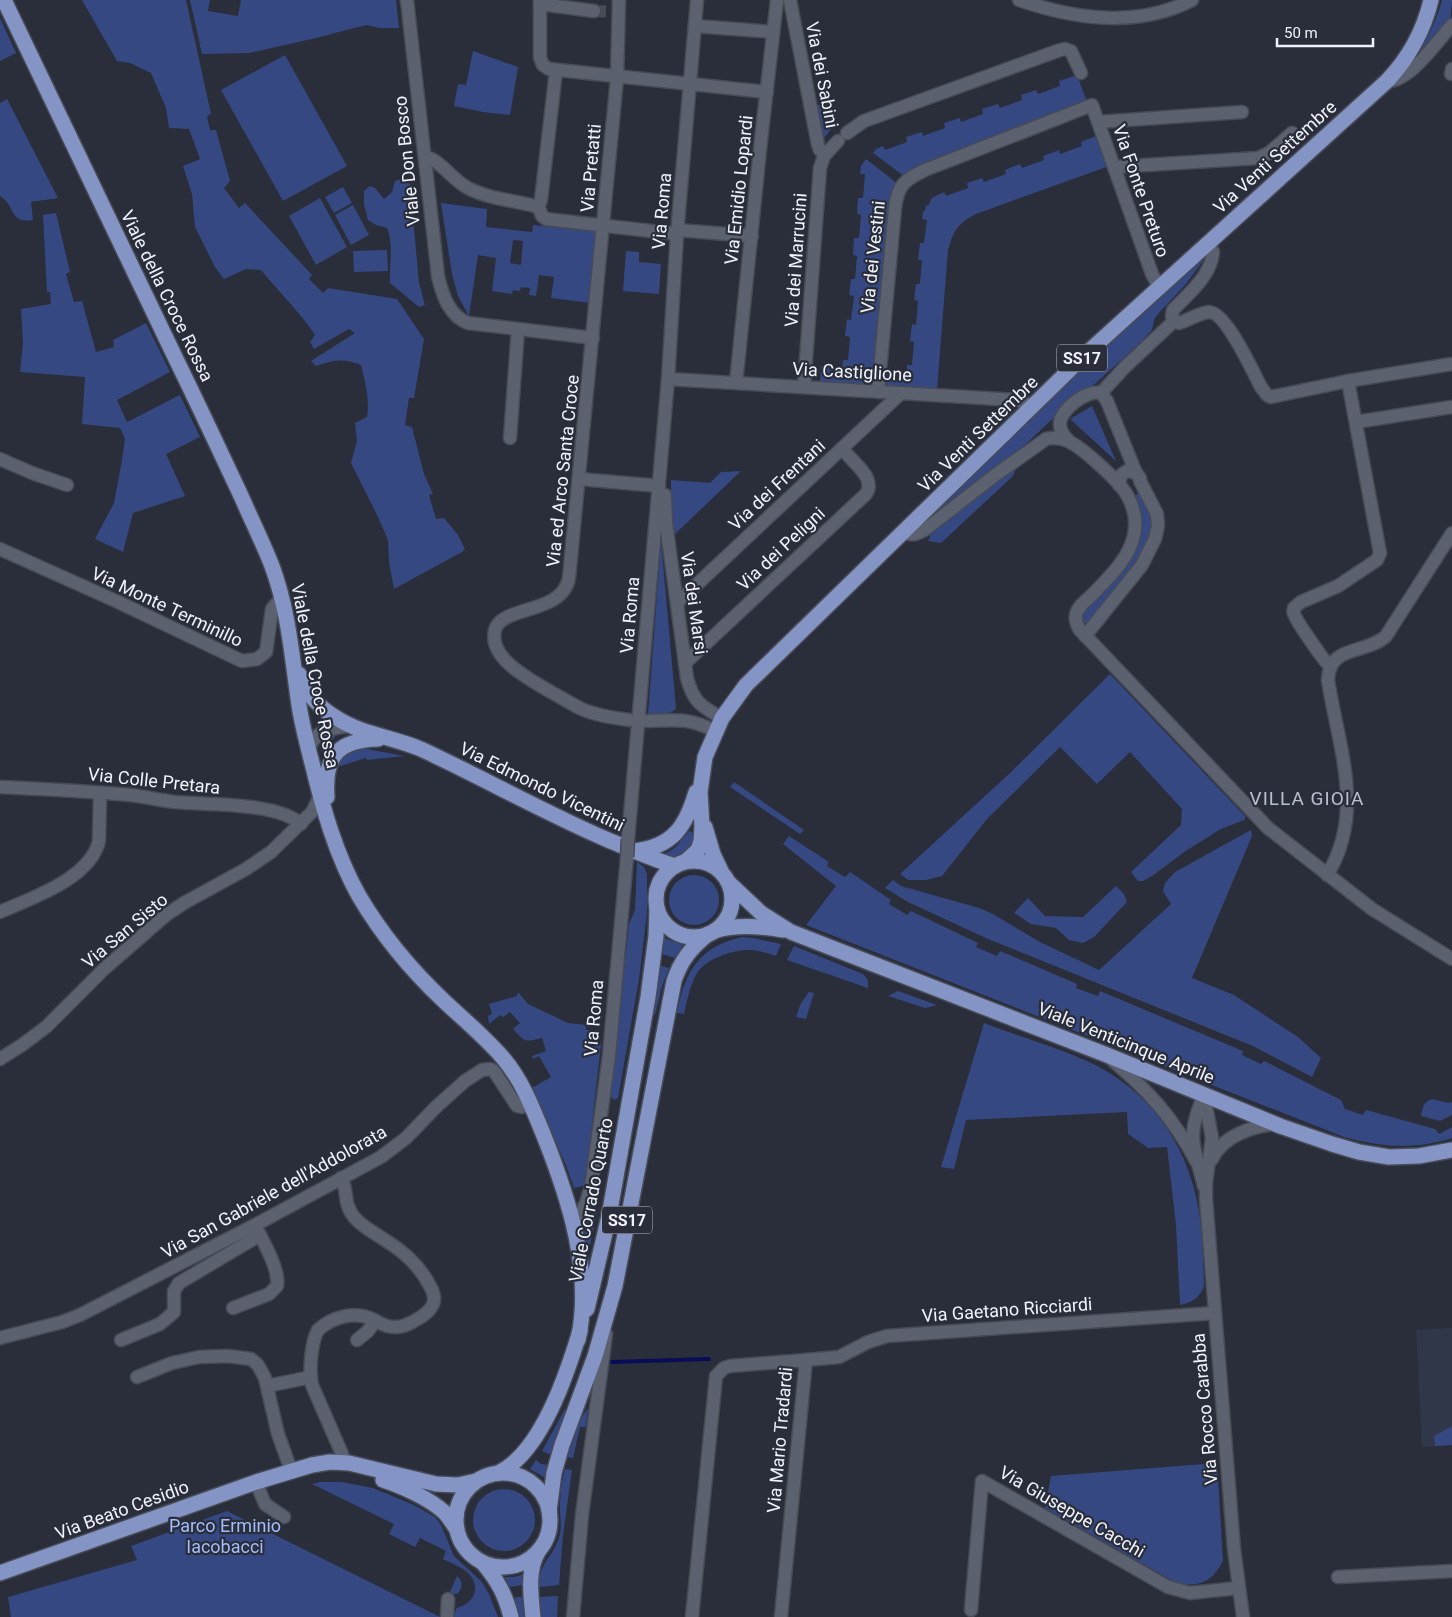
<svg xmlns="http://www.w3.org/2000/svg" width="1452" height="1617" font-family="Roboto,sans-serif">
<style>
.built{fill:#303749}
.green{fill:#364882;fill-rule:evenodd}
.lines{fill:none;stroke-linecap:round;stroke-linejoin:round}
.stream{stroke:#090d57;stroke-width:4}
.minor-tunnel{stroke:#474c57;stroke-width:12;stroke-dasharray:12 6;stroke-linecap:butt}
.minor-casing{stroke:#474b56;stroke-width:15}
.major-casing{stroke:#474b56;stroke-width:18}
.minor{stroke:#5c6170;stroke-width:12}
.major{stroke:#8495c5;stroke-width:15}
.minor-bridge-casing{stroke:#474b56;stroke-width:15;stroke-linecap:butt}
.minor-bridge{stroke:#5c6170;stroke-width:12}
.labels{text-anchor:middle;stroke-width:4.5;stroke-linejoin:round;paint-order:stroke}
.shield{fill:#292e3a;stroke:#b4b8c2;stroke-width:1}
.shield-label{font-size:16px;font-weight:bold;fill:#f0f3fc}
.street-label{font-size:18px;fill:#f0f3fc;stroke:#292e3a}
.park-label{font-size:18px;fill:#a4bcfc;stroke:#292e3a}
.neighbourhood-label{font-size:19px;letter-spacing:1px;fill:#b8bfcf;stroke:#292e3a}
</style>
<rect width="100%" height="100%" fill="#292e3a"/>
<polygon class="built" points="1452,1328 1452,1445 1422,1447 1416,1330"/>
<g class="green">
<path d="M82,0H186L211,114L207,116L210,130H216L230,181L224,188L239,208L245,203L312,275L309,279L323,293L328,288L397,299L424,339L414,398H409L405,425L412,427L424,474L433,494L429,495L436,519L444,518L458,535L465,549L462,552L394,589L389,562L388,540L377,515L351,463L357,441L355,423L367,417C370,399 365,382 361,365C342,358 335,360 316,366L311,361L355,333L349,329L314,349L310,342L315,335C299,311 279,292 261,270L246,269L224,279L215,267L195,227L192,194L183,166L200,159L189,129L169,128L166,108L151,73L130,63L117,61Z"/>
<polygon points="190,0 210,0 208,11 238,16 241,0 396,0 399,28 380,28 366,25 316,38 249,53 202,54"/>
<path d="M1442,0H1452L1450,23L1409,68C1422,48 1436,24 1442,0Z"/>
<polygon points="0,18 16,53 0,61"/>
<polygon points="473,51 518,67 510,115 483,112 454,106 458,84 466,85"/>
<polygon points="285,55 347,166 283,201 221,90"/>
<polygon points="1077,75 1087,102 904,176 873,153 876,149 883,146 885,150 907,142 906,137 922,132 923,136 945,128 944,123 960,118 961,122 983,114 982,109 998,104 1000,108 1022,100 1021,95 1036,90 1038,94 1060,86 1059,81"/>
<path d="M7,99L58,198L31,202L33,220C9,224 16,206 0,196V103Z"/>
<polygon points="815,105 828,105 834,126 822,140"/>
<path d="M1098,135L1109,166L976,214C957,224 954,230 948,250L937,390L884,387L886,371L907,373V365H912L914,342L910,341L912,324L916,325L918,301L914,300L916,284H920L922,260H918L920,243H924L927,220L922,219L923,211H925L926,205L928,206L932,198L944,192L946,196L968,188L967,183L982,178L984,182L1006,174L1005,170L1020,164L1022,168L1044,160L1043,156L1059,150L1060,154L1082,146L1081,142Z"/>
<polygon points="866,159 898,184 874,387 820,383 821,366 842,368 843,360 848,360 850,337 845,336 847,319 851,320 854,296 849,295 851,279 855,279 857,256 853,255 854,238 859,238 861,215 857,214 858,198 863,198 865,174 860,174 861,166"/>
<path d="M402,179L410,184L419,283L425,305L419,307L390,283C389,265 394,244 387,228L376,225L368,220L364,204V191L370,186L375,188L384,199L392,192L395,181Z"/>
<polygon points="343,187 352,203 334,213 325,197"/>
<polygon points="320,198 347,247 316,265 289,216"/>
<path d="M441,203L487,209L486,227L532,232L533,225L597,231L591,303L551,298L554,277L539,275L536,296L529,295L530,288L521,287L520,291L513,290L512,294L492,291L496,258L478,255L469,316L458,296L452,274ZM513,240L523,241L521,265L510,263Z"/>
<polygon points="353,205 369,235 351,245 335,215"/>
<polygon points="56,213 70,272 66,274 74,302 82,301 96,352 114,347 113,340 146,323 170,372 117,400 127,422 180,395 200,437 166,454 185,496 133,513 123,552 95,539 114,503 122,460 125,439 120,428 82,424 85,377 20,372 23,343 21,309 51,304 50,292 47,292 43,215"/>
<polygon points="387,250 388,271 354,272 353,251"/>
<polygon points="626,251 639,252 639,262 661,264 659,294 623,291"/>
<polygon points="1200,259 1203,261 1185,285 1157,315 1154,320 1152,330 1141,342 1097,382 1064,408 1026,444 917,530 1071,379"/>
<polygon points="1092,406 1116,461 1070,419"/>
<polygon points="1017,465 1013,476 941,543 928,541 932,531"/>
<polygon points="741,471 674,535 671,518 671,480 710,483 721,472"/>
<polygon points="1139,493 1142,495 1153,520 1149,539 1138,563 1099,608 1090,622 1083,624 1079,613 1128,556 1134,496"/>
<polygon points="661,541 676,708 675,710 669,713 648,715"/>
<polygon points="1110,674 1246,817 1244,820 1221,829 1187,850 1152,876 1143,881 1138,881 1131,872 1181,825 1182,809 1130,752 1097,784 1060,747 987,819 942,876 926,880 908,880 900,874 1009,774"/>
<path d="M335,735V737L322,752C317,740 323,736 335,735Z"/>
<path d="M358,749H367L404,756L367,760L366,758L337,767C341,756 347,752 358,749Z"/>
<polygon points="734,782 804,830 800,834 730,787"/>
<polygon points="1251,830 1252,836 1192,978 1234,995 1298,1037 1321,1058 1312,1077 1253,1046 988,939 908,902 885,888 893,880 901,886 979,908 993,914 1040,942 1099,970 1171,904 1163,891 1165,883 1175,872"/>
<path d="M690,831L693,833L695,842L684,856L673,857L664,854C680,848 680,838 690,831Z"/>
<path d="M789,836L829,862L827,866L845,877L850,872L891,900L889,904L907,915L911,911L978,943L976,947L997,956L1000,951L1077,984L1076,988L1098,996L1100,991L1243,1051L1242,1055L1261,1064L1264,1061L1341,1100L1345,1109L1363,1115L1366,1110L1435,1129L1439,1134L1452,1127V1138C1415,1150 1381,1147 1344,1137L806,925L836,886L783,844Z"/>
<polygon points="637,862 644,867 647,874 647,913 639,979 618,1098 614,1100 610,1096 629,924 635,910"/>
<circle cx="694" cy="900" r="25"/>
<polygon points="1116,886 1124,894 1127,902 1094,937 1083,943 1069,940 1056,928 1031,924 1014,913 1028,898 1045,916 1083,917"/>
<path d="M742,937L753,938L781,944L776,956C769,954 761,951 753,950C735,949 708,957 697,973C690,985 687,1001 684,1014L677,1013C685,972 698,947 742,937Z"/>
<polygon points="664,938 683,945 675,958 662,954"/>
<polygon points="794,946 863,974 868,980 868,988 787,960"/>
<polygon points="661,966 669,968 662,986 655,1015 653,1014"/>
<polygon points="898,991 937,1005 925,1008 888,996"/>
<path d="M518,992L528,1004L568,1023L586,1025V1030H591L601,1044L588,1160V1185L574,1188L566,1165L532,1088L551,1077L539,1056L533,1059L532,1056L546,1051L542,1038C525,1042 526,1043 513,1029L520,1023L510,1012L503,1017L500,1015L489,1024L488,1016L492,1014L489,1004L517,996Z"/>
<polygon points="809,992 814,993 806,1019 796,1017 800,1005"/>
<path d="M984,1023C1018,1036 1054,1046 1087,1061C1148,1089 1186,1141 1198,1206C1203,1232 1203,1260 1204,1286C1200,1297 1192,1303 1180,1305L1176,1225L1167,1147L1148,1148L1128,1134L1127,1112L966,1120L954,1169L941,1167Z"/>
<path d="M1433,1099L1448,1103L1452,1102V1115L1440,1121L1421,1116C1423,1107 1423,1101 1433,1099Z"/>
<path d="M597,1211L590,1245L587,1246C585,1228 579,1220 597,1211Z"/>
<polygon points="588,1408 586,1427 580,1427 573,1458 567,1457 581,1418"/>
<polygon points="565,1409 567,1410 551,1455 542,1451"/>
<polygon points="1452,1426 1452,1445 1435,1446 1434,1436"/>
<polygon points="536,1460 541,1464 548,1465 545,1478 530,1469"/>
<path d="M1217,1463L1223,1561C1212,1583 1196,1589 1173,1581L1045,1508L1051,1476Z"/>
<path d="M565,1469L572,1470L563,1535L559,1585L539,1587C538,1564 553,1557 559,1538C563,1526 559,1515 560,1503C560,1492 562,1480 565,1469Z"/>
<path d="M320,1482H341L373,1488L414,1505L435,1517L441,1525L454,1556L482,1582L489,1594L498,1617H452L457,1608C475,1603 482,1586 467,1572C461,1567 451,1563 443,1559L446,1551L420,1538L415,1547L389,1534L394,1524L312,1484Z"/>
<circle cx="504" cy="1520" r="31"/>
<polygon points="227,1511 440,1617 11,1617 8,1597 137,1560 131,1546"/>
<polygon points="523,1574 523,1585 509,1587 505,1577 515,1577"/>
<path d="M457,1576C463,1581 463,1588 457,1594H449Z"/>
<polygon points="558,1596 557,1617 540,1617 539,1597"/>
<polygon points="518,1597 523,1597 524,1617 518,1617 513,1599"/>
</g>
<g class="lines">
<polyline class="stream" points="612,1362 709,1359"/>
<polyline class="minor-tunnel" points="594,11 615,12"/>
<defs>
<g id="minor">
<path d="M407,0L438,276C442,294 449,316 468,323L593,338"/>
<polyline points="540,0 540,58 543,65 549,69 767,92"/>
<path d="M619,0L617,78L569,578C562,615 501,605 495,630C488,659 531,680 551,692C562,698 573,705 584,710C598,716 614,718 629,720"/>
<polyline points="790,0 818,145 820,150 826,154"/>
<path d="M1019,0C1074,19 1138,28 1192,0"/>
<polyline points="540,4 594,11"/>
<polyline points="695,26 773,32"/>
<polyline points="1451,74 1452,69"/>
<path d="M1387,81C1409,83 1438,40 1452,25"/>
<polyline points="1098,122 1242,112"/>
<polyline points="847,133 864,121 1060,50 1065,49 1071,51 1081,73"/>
<path d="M425,157C440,159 453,181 468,188C489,199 513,200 535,206L539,208L542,216L546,219L677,234"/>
<polyline points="1114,167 1258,158 1269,153 1292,133"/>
<polyline points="538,207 541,200 556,71"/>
<polyline points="677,230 752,236"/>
<path d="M1174,321L1179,323C1189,320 1199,313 1209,312C1226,312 1253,372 1261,387L1267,395L1271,397L1348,381L1452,364"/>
<path d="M1174,321L1172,316L1173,310C1189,293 1211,276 1213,252L1208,243"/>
<polyline points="668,379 1016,400 1025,403 1032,408"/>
<polyline points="736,383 761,140 777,0"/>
<polyline points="804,387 820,168 824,156 838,141"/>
<path d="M878,392L895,208C898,185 904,180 925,170L1092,105L1152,274L1159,287"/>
<polyline points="1101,393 1125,367 1174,321"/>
<polyline points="1356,422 1452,407"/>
<polyline points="510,438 518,329"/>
<path d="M1070,442C1065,437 1060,432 1060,424C1059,410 1088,389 1101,393L1107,401L1136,473"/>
<polyline points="0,459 32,473 67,485"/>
<polyline points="580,479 659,486"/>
<polyline points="1119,485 1121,475 1127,471 1136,473 1140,478"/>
<path d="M665,495L666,523L687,678C693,702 702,707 722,718"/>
<path d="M905,532C912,537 919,533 926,529L994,476L1046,439C1053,437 1061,438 1068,441C1083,448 1119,481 1127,495C1134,507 1137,521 1134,535C1129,559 1109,577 1093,594C1087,600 1078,606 1076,614C1075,619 1077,625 1079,629L1268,828L1372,909L1452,959"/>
<polyline points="0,549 116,601 242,661 257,659 266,652 272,609 276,604 283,601"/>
<polyline points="677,603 901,393"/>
<polyline points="1085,636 1142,565 1155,539 1158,526 1157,514 1140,481"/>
<path d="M685,663L866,494C876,479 856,465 847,454"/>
<path d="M1330,666C1326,664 1297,622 1295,616C1293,612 1293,612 1294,608L1301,602L1338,586L1377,560L1380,553L1348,381"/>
<path d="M647,721C675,720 688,717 715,731"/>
<path d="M309,751C312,730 333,728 351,726"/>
<path d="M0,787C43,789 86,791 130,795C145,797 160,800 175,802C208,805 277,802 301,824"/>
<polyline points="628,839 668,379 677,234 697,0"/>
<path d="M1327,875C1366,812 1338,746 1328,680C1329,644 1366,655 1386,636L1452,533"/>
<path d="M0,912C31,898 90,879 99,841L100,793"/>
<polyline points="0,1059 22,1045 46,1027 104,969 166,915 184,903 246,869 271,852 312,812 320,796"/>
<path d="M1112,1060C1148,1090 1174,1119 1196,1161"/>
<polyline points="1204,1095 1212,1138 1206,1183 1206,1199 1234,1549 1243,1617"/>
<path d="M1212,1159C1223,1136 1252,1126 1276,1124"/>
<path d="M341,1178C349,1191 342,1202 354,1217C362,1227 375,1233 385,1240C403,1251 420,1266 430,1286C438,1300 434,1308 421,1317C413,1322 403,1328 393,1327C385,1327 379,1322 372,1319C354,1311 332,1317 318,1330C311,1342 309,1371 312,1385L342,1454V1462"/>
<path d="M1204,1186C1193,1144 1186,1137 1204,1095"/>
<polyline points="573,1228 586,1203 591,1187 609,1056 627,857"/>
<path d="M233,1308L269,1294L277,1286C280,1269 263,1242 256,1227"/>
<polyline points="0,1338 62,1322 80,1315 255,1225 381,1157 406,1138 436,1107 465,1081 482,1070 490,1069 494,1071 517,1106 522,1107 530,1104"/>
<polyline points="121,1340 160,1324 174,1312 174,1291 179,1283 260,1235"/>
<polyline points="357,1340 368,1331 375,1321"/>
<polyline points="806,1360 839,1357 868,1342 887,1336 1215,1313"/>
<polyline points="137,1377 172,1363 199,1357 227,1356 251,1359 258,1365 265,1378 278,1434 291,1470"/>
<polyline points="267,1386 311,1377"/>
<polyline points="256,1482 265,1504 284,1517"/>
<polyline points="1338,1577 1452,1571"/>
<polyline points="971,1610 982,1481 1168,1587 1190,1593 1238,1588"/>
<polyline points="447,1617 448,1599"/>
<polyline points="573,1617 582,1515 606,1334"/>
<polyline points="692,1617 716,1376 724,1368 730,1366 806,1360 781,1617"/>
</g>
<g id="major">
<path d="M4,0C61,119 118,238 175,357C198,404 220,451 242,498C252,521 263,543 272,566C289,612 292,658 299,705C302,725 307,744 312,763C323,809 336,855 359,896C382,935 411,970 444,1001C463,1019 485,1037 503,1058C522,1080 533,1109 544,1136C569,1199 593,1272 578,1340"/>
<path d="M299,674C306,692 318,707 335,717C362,735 394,737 423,750C485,779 545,813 608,840C630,849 652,859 675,866"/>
<path d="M327,797C324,757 337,740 378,739"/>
<polyline points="705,827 713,854 721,871"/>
<path d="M634,851C673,847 686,826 696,792"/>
<path d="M686,861L698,850L701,841L702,826L700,792L705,757L722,718L746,685L1087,353L1387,81C1408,59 1424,30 1431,0"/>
<circle cx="694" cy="899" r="38"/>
<polyline points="728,882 761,913 791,932 1107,1055 1280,1126 1332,1144 1359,1152 1389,1157 1419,1156 1452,1150"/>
<path d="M714,931C736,924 760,926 783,930"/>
<polyline points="587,1309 609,1216 648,997 656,936 657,908"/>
<circle cx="503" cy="1520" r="47"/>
<path d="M498,1473C541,1453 567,1374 580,1331"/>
<path d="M383,1480C402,1486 430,1499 444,1512C449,1517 452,1523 456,1528"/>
<path d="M549,1511L554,1473L562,1445L595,1356L615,1286L674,981C681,960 691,948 708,934"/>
<path d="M483,1563C498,1581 505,1594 511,1617"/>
<polyline points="0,1573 256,1482 312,1465 330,1462 349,1463 436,1484 458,1485 476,1481"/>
<path d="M533,1617C531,1597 527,1570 538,1552"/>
</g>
</defs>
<use href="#minor" class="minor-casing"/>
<use href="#major" class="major-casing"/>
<use href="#minor" class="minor"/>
<use href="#major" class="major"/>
<defs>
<polyline id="minor-bridge" points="627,857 628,839"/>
</defs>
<use href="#minor-bridge" class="minor-bridge-casing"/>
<use href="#minor-bridge" class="minor-bridge"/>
</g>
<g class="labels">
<g class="shield">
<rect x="1057" y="344.5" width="50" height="27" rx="4"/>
<rect x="602" y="1206.5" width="50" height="27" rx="4"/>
</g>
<g class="shield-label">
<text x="1082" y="364">SS17</text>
<text x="627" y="1226">SS17</text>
</g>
<g class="street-label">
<text transform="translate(822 75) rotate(79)" y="6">Via dei Sabini</text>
<text transform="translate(1275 157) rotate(-42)" y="6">Via Venti Settembre</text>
<text transform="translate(407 161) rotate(-96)" y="6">Viale Don Bosco</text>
<text transform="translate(591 168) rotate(-85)" y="6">Via Pretatti</text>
<text transform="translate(739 190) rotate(-84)" y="6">Via Emidio Lopardi</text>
<text transform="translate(1141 191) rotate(71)" y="6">Via Fonte Preturo</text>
<text transform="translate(662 211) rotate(-85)" y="6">Via Roma</text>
<text transform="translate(873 257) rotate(-84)" y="6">Via dei Vestini</text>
<text transform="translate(796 260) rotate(-86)" y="6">Via dei Marrucini</text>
<text transform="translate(167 296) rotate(64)" y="6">Viale della Croce Rossa</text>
<text transform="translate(852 372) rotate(3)" y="6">Via Castiglione</text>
<text transform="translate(978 434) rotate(-44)" y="6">Via Venti Settembre</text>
<text transform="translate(563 471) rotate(-84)" y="6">Via ed Arco Santa Croce</text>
<text transform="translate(777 485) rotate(-43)" y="6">Via dei Frentani</text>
<text transform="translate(781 549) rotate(-43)" y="6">Via dei Peligni</text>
<text transform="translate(694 603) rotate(82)" y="6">Via dei Marsi</text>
<text transform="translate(167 607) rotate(25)" y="6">Via Monte Terminillo</text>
<text transform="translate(630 615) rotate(-85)" y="6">Via Roma</text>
<text transform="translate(315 676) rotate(79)" y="6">Viale della Croce Rossa</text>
<text transform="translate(154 781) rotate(6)" y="6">Via Colle Pretara</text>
<text transform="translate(542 787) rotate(26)" y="6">Via Edmondo Vicentini</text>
<text transform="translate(125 931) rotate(-40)" y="6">Via San Sisto</text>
<text transform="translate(594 1018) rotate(-85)" y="6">Via Roma</text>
<text transform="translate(1126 1043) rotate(22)" y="6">Viale Venticinque Aprile</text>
<text transform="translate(274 1192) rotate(-29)" y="6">Via San Gabriele dell'Addolorata</text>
<text transform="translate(591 1200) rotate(-79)" y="6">Viale Corrado Quarto</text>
<text transform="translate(1007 1310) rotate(-4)" y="6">Via Gaetano Ricciardi</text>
<text transform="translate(1205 1409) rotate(-95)" y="6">Via Rocco Carabba</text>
<text transform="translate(780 1440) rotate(-85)" y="6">Via Mario Tradardi</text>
<text transform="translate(122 1510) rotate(-20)" y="6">Via Beato Cesidio</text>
<text transform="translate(1072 1512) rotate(30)" y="6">Via Giuseppe Cacchi</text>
</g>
<g class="park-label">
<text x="225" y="1532">Parco Erminio<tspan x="225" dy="21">Iacobacci</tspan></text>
</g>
<g class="neighbourhood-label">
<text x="1307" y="805">VILLA GIOIA</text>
</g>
</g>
<path d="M1277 38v8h96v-8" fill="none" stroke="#f0f3fc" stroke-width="2.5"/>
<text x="1284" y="38" font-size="15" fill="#f0f3fc" stroke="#292e3a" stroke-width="4" paint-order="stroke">50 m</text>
</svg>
